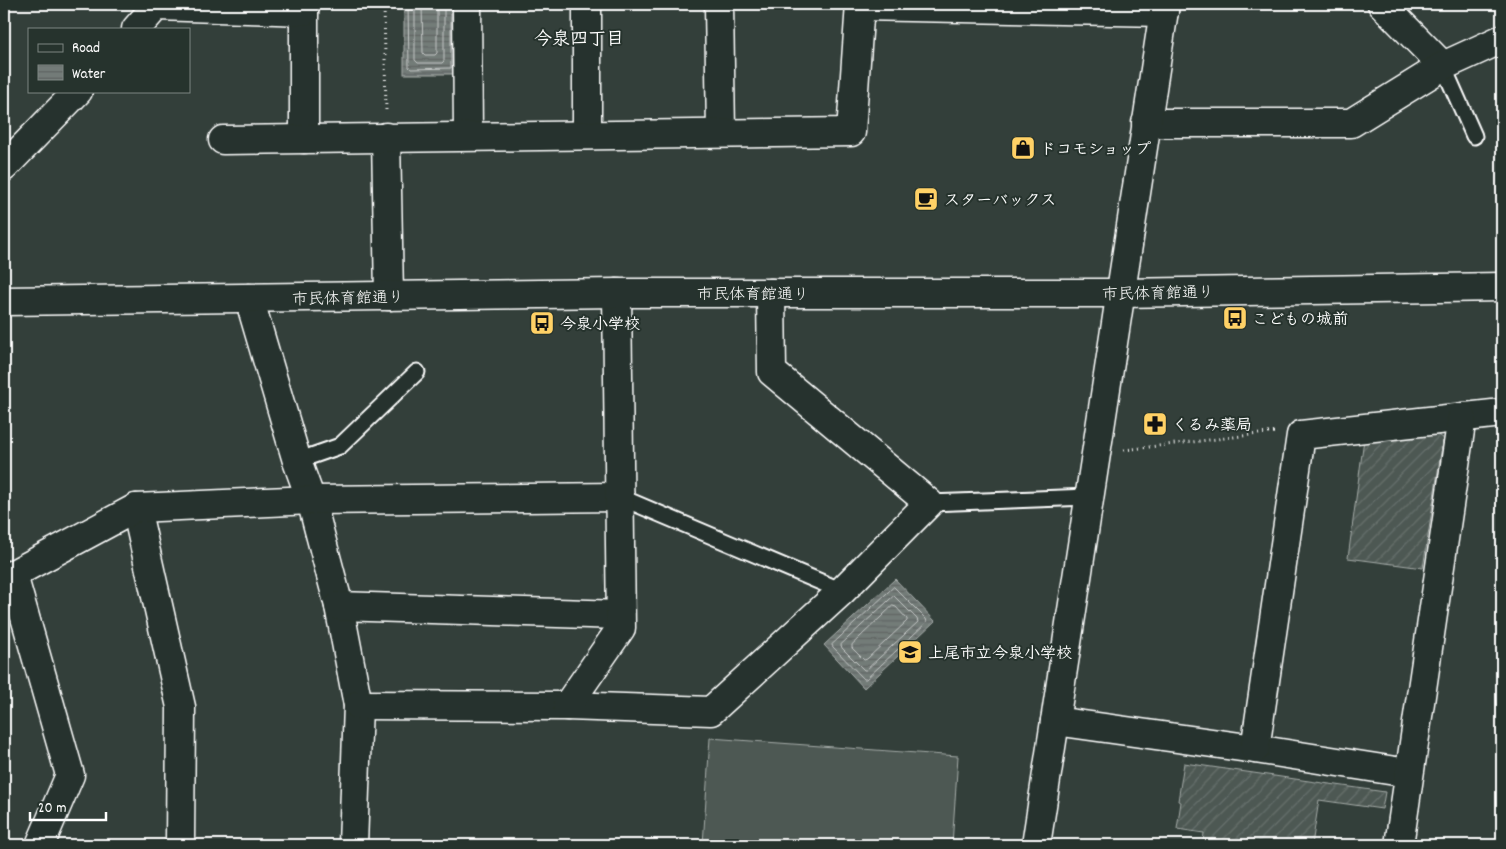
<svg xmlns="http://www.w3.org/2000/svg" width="1506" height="849" font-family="Dekko,'Klee One',sans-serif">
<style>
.garden{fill:url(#garden-furrows);stroke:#a6aca9}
.pitch{fill:#4d5853;stroke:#a6aca9}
.water{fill:url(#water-rules);stroke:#abb0ae}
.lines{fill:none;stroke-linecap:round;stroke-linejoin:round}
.shore{stroke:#c7cac9;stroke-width:1}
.lane-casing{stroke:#fff;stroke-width:19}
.street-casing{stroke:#fff;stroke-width:31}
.secondary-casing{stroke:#fff;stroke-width:31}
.path{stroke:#fff;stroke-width:3;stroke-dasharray:1 4;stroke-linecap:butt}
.lane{stroke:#26332d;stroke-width:15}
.street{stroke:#26332d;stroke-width:28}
.secondary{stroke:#26332d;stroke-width:28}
.labels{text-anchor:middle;stroke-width:4;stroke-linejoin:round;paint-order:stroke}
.poi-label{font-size:16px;font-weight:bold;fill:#fff;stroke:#26332d;text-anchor:start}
.street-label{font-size:16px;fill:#fff;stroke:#26332d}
.neighbourhood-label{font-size:18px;font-weight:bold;fill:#fff;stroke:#26332d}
</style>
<defs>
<pattern id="garden-furrows" width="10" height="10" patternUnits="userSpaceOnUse" patternTransform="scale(1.25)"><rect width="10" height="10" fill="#4d5853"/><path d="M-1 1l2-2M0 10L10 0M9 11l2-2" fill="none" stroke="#68716d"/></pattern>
<pattern id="water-rules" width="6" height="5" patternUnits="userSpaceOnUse" patternTransform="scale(1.25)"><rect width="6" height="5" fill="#737b78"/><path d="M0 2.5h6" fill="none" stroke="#606462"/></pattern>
</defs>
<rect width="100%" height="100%" fill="#333f3a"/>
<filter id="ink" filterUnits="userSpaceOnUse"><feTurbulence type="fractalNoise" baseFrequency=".02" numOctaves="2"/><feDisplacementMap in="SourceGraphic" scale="10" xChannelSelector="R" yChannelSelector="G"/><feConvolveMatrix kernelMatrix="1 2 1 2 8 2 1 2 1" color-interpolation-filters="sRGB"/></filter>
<g filter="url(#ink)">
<g class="garden">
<polygon points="1433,431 1443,439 1423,568 1348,558 1364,439"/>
<polygon points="1184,763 1385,792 1382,809 1319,800 1312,845 1225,845 1203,842 1204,833 1177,829 1181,802 1178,801"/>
</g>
<polygon class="pitch" points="710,738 958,756 952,845 703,845"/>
<g class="water">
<rect x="404" y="4" width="52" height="70"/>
<polygon points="895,579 935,621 864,688 824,645"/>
</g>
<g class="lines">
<g class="shore">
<polyline points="408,4 409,67 411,69 451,68 451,4"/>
<polyline points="415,4 415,60 418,63 442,63 444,61 444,4"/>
<polyline points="422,4 423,53 425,55 435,55 437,53 437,4"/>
<polygon points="894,587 926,619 927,622 866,679 864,679 833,647 832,645"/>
<polygon points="894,596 917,619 918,622 866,670 864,670 842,648 841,645"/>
<polygon points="893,606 896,607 907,619 907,621 867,659 864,660 852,648 852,645"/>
</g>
<defs>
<g id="lane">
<polyline points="1443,66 1474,136"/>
<polyline points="297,461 340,446 417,372"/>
<polyline points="620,497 842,591"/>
<polyline points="929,503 1088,497"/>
</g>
<g id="street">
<polyline points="304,4 304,139"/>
<polyline points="467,4 468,136"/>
<polyline points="587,4 587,135"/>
<polyline points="719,4 721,133"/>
<polyline points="1382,4 1443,66"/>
<polyline points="157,6 304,11"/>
<polyline points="859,6 1164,12"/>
<polyline points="136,29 158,4"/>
<polyline points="1146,123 1351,123 1443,66 1502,39"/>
<polyline points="386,137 389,296"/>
<polyline points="223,140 851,132 860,4"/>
<polyline points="4,167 78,91"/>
<polyline points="249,298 297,461 311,500 339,606 358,705 353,845"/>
<polyline points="136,508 181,707 180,845"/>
<polyline points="13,575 70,775 40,845"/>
<polyline points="4,579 136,508 311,500 620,497"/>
<polyline points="339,606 620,615"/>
<polyline points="358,705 567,706 711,711 842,591 929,503 772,372 771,293"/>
<polyline points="567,706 621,628 617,293"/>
<polyline points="1055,721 1255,749 1408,773"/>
<polyline points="1255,749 1301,435 1502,413"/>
<polyline points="1399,845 1462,417"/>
</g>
<g id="secondary">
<polyline points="4,301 617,293 1120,293 1502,287"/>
<polyline points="1036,845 1165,4"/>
</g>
</defs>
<use href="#lane" class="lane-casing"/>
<use href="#street" class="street-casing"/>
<use href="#secondary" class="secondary-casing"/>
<g class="path">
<polyline points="384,4 386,111"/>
<polyline points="1124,450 1276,432"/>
</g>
<use href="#lane" class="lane"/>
<use href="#street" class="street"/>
<use href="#secondary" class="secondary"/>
</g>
</g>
<defs>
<symbol id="shop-square" viewBox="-11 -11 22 22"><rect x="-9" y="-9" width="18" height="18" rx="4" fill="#ffd166" stroke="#26332d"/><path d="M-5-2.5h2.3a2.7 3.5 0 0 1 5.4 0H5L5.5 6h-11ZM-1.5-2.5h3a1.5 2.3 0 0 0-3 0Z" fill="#111"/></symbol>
<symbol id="cafe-square" viewBox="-11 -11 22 22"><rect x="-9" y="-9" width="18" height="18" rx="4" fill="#ffd166" stroke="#26332d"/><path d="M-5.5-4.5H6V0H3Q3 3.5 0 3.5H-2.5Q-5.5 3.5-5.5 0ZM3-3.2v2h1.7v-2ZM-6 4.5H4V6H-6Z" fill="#111"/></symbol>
<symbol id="bus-square" viewBox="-11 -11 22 22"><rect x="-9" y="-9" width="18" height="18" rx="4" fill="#ffd166" stroke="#26332d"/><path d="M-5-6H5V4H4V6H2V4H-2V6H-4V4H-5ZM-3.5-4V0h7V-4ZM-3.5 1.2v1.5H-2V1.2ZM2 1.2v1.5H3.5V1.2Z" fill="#111"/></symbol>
<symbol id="pharmacy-square" viewBox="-11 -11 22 22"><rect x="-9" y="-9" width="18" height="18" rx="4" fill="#ffd166" stroke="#26332d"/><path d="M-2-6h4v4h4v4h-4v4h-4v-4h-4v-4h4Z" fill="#111"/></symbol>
<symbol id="school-square" viewBox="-11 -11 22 22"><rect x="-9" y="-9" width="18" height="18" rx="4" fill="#ffd166" stroke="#26332d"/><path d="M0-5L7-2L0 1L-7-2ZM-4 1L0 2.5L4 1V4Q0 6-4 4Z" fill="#111"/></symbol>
</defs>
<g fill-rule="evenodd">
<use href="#shop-square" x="1009" y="134" width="28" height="28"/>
<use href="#cafe-square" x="912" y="185" width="28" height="28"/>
<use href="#bus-square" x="1221" y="304" width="28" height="28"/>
<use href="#bus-square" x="528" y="309" width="28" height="28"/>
<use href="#pharmacy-square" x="1141" y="410" width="28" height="28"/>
<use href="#school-square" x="896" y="638" width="28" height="28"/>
</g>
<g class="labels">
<g class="poi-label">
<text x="1040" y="154">ドコモショップ</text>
<text x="944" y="205">スターバックス</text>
<text x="1252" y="324">こどもの城前</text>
<text x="560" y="329">今泉小学校</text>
<text x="1172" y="430">くるみ薬局</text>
<text x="928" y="658">上尾市立今泉小学校</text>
</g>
<g class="street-label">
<text transform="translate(1158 292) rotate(-1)" y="6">市民体育館通り</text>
<text x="753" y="299">市民体育館通り</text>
<text transform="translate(348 297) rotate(-1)" y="6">市民体育館通り</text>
</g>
<g class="neighbourhood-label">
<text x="579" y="44">今泉四丁目</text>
</g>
</g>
<rect width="1506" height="849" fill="none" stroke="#26332d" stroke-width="20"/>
<rect x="10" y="10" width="1486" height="829" fill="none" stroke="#fff" stroke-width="2" filter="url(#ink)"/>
<rect x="28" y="28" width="162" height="65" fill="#26332d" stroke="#7d8581"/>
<rect x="38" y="44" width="25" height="8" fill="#26332d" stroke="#7d8581"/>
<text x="72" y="52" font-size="15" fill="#ffffff">Road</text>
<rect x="38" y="65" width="25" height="15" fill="url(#water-rules)" stroke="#7d8581"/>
<text x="72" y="78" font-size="15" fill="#ffffff">Water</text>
<path d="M30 812v8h76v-8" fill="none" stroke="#ffffff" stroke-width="2.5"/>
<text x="38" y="812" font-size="15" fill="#ffffff" stroke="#26332d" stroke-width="4" paint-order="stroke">20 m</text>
</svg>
